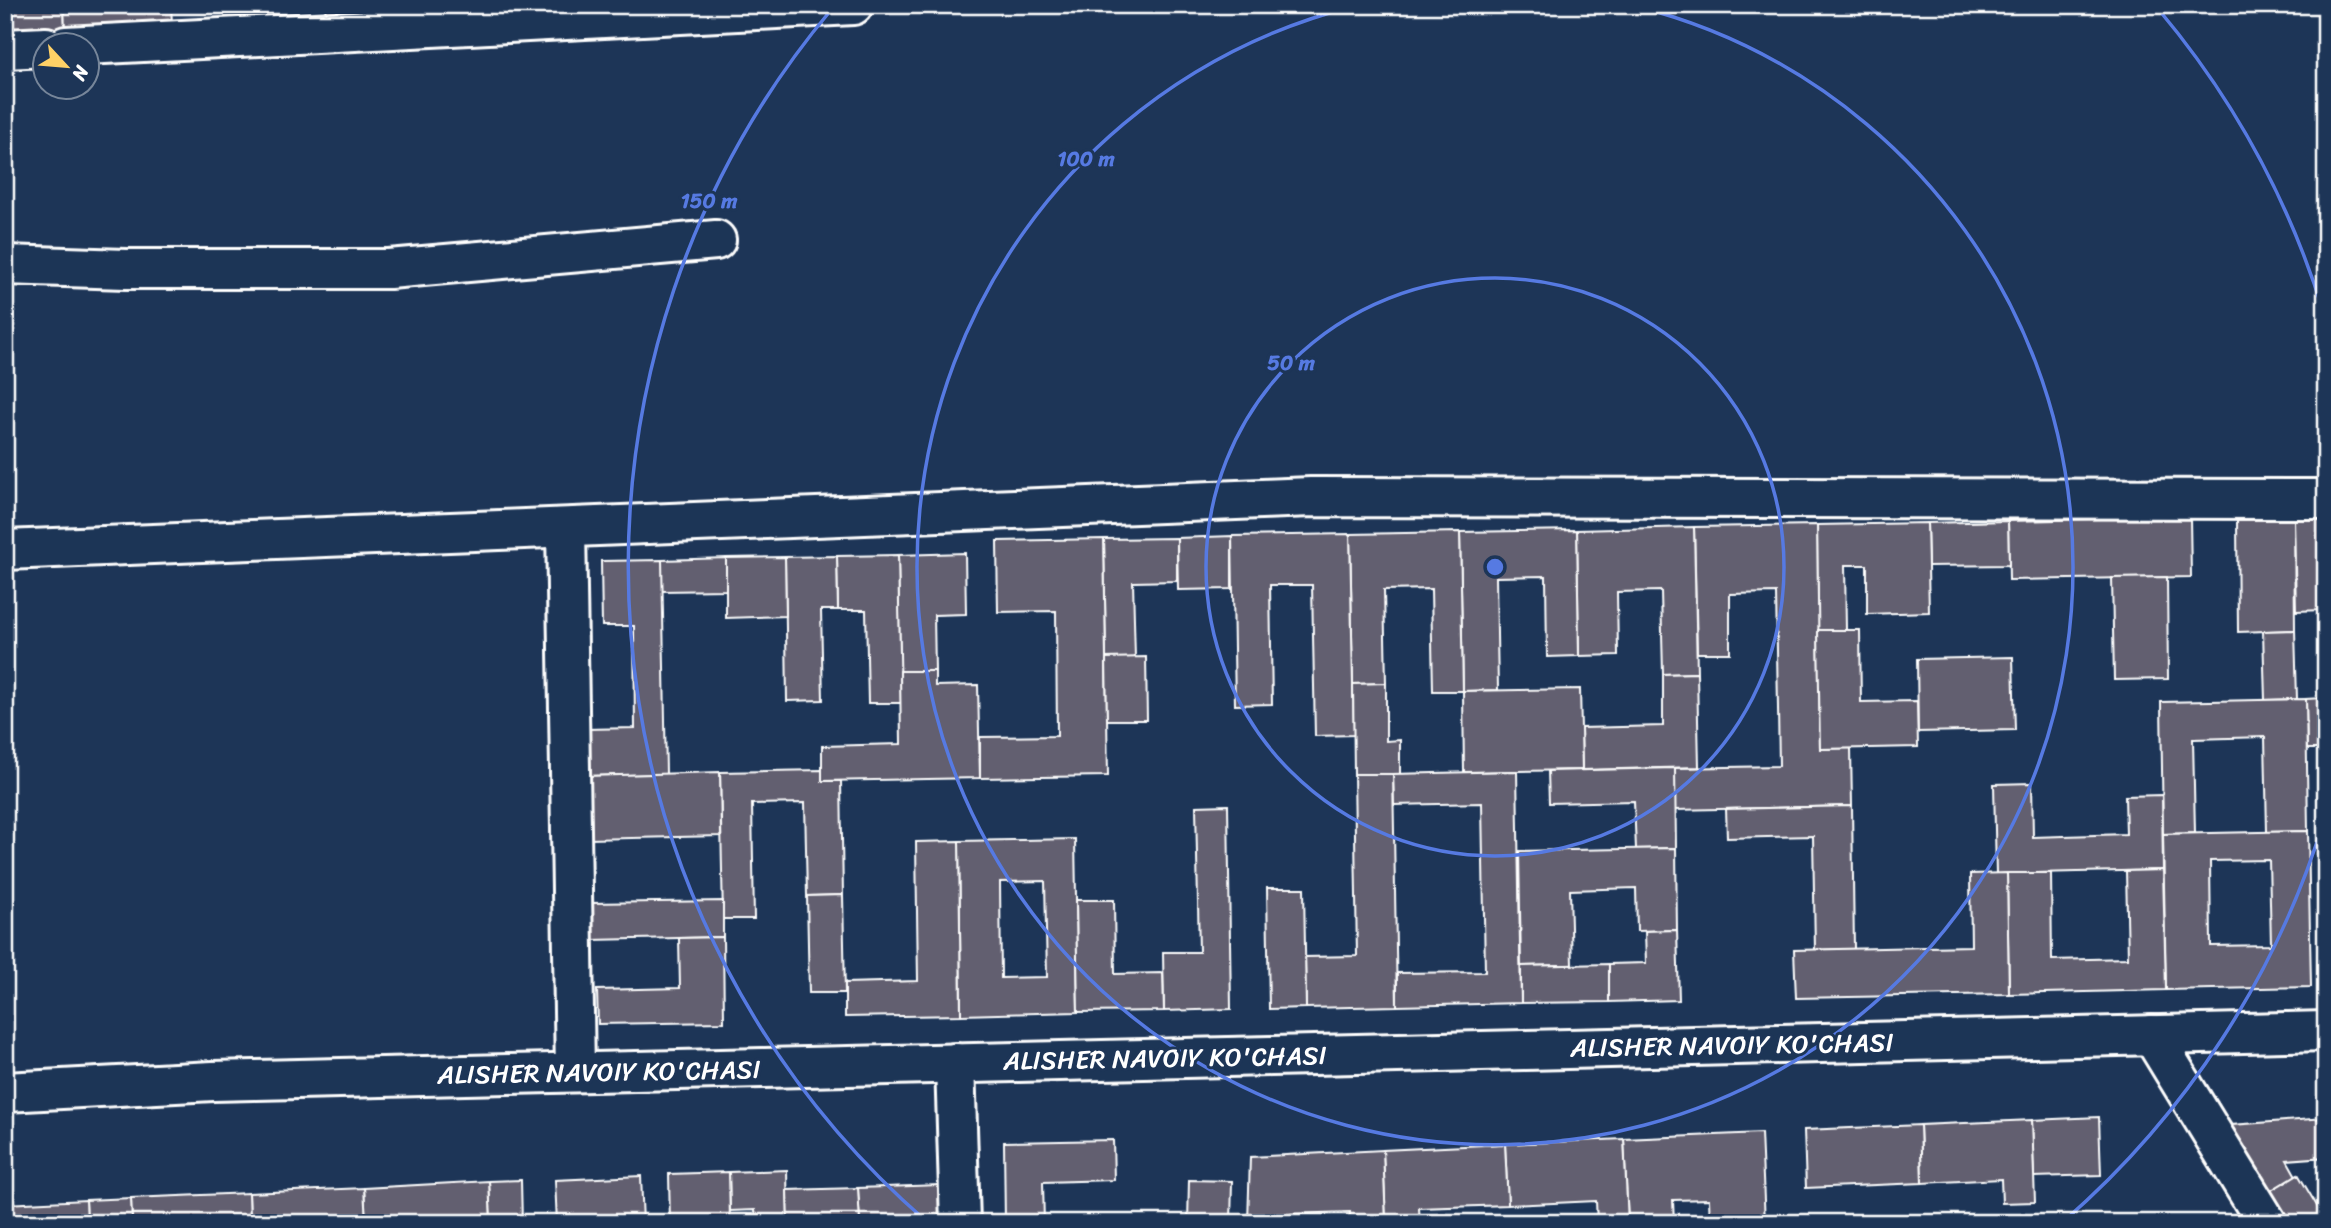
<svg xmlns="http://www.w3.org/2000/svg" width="2331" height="1228" font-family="Sriracha,sans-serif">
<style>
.building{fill:#625f6f;stroke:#fff;stroke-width:2;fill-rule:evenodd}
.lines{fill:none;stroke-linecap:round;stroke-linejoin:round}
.minor-casing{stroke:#fff;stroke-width:44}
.major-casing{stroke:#fff;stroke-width:44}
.minor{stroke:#1d3557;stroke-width:38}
.major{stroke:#1d3557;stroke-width:38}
.ring{fill:none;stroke:#567ae2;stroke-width:3.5}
.labels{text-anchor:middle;stroke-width:6;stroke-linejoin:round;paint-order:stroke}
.street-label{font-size:26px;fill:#fff;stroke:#1d3557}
.centre{fill:#567ae2;stroke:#1d3557;stroke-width:3.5}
.ring-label{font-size:21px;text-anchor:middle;font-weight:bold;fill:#567ae2;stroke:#1d3557;stroke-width:6;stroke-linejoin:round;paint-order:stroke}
</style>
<rect width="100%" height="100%" fill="#1d3557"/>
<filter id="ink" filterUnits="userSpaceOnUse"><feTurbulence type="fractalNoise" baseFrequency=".0143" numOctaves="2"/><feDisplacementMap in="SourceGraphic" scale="14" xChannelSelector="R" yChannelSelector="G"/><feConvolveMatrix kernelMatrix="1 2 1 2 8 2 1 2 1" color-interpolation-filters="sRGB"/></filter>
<g filter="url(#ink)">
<g class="building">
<polygon points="5,5 64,5 65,29 5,32"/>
<polygon points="64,5 171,5 172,24 65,29"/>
<polygon points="325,5 441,5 441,7 326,17"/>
<polygon points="2190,517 2191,577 2009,580 2008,521"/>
<polygon points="2294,519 2326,519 2326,548 2322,548 2323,610 2296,611"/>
<polygon points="2294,519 2295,630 2238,632 2237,520"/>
<polygon points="2008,521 2009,565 1928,566 1927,523"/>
<polygon points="1927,523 1929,612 1867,614 1867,565 1845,565 1846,630 1818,630 1817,525"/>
<polygon points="1817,525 1820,749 1851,748 1852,806 1675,810 1675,768 1779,766 1776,593 1730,594 1730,653 1697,653 1694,527"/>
<polygon points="1694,527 1697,673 1663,674 1661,591 1617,592 1618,655 1579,656 1577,530"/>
<polygon points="1577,530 1579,656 1547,657 1546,576 1496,577 1498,690 1463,691 1460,532"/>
<polygon points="1460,532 1463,691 1433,691 1431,589 1384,590 1386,683 1353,684 1350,534"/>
<polygon points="1350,534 1354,735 1315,736 1312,585 1270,585 1272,704 1235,705 1232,536"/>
<polygon points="1232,536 1232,589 1178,590 1177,538"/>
<polygon points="1177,538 1177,581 1133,582 1135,658 1106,658 1104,539"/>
<polygon points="1104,539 1108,776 980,778 980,737 1057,736 1056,611 998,612 997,541"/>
<polygon points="965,553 966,614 934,615 935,671 900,671 898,555"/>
<polygon points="898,555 901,703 868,703 866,610 838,610 837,556"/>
<polygon points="837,556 838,610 821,610 823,700 787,701 785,557"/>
<polygon points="785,557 786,616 726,618 726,558"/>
<polygon points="726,558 726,590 662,591 662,560"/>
<polygon points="662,560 666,774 587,776 586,729 635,728 634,626 602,626 601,561"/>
<polygon points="2167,577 2168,679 2114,680 2112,578"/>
<polygon points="1818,630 1860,630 1861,702 1917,701 1918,747 1820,749"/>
<polygon points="2295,630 2297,699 2265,700 2263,631"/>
<polygon points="1146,657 1147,720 1107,720 1106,658"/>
<polygon points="2013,657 2015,730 1918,732 1917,659"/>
<rect x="2322" y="667" width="4" height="31"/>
<polygon points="900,671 935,671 935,686 978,685 980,778 822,781 822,746 901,744"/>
<polygon points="1697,673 1699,767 1582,770 1581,728 1663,726 1663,674"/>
<polygon points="1386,683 1386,741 1400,740 1400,774 1354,774 1353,684"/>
<polygon points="1580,689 1582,770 1464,772 1463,691"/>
<polygon points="2322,698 2326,698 2326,749 2307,749 2306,699"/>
<polygon points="2306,699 2308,831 2267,832 2265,737 2193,739 2195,833 2163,834 2161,702"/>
<polygon points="1675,768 1676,848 1636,849 1634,801 1549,803 1548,771"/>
<polygon points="822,770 822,781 841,781 843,895 807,896 805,803 752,804 754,919 723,919 720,772"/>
<polygon points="1517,771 1521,1003 1397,1006 1397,973 1485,972 1482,803 1394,805 1393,774"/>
<polygon points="720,772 721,836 588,839 587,776"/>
<polygon points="1354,774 1393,774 1397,1006 1306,1008 1305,957 1357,956"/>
<polygon points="2032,783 2033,837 2126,834 2125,796 2162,795 2163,870 1996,874 1994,784"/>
<polygon points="1228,805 1231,1009 1164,1011 1163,952 1199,952 1196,806"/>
<polygon points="1852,806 1854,949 1815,950 1813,836 1727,838 1726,809"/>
<path d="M2308,831L2311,987L2166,990L2163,834ZM2269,860L2271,945L2211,946L2210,861Z"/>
<path d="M1075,839L1078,1012L961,1015L959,841ZM1045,881L1047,977L1001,978L1000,882Z"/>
<polygon points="959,841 961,1015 845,1017 845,983 918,981 916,842"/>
<polygon points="1676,848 1677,930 1637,931 1636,888 1570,890 1572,965 1521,966 1519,851"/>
<polygon points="2163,870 2166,990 2009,994 2007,873 2051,873 2052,960 2128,958 2126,871"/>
<polygon points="2007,873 2009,994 1796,998 1794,950 1971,946 1970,874"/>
<polygon points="1267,888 1304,888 1306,1008 1269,1009"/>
<polygon points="843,895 845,993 809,993 807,896"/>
<polygon points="1076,900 1114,900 1115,974 1163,973 1164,1011 1078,1012"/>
<polygon points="723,901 723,937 591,940 590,903"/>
<polygon points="1677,930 1679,1000 1609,1002 1609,964 1646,963 1645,931"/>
<polygon points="723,937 724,1022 598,1024 597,990 680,988 679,938"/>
<polygon points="1609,964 1609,1002 1521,1003 1521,966"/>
<polygon points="2099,1117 2101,1175 2034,1177 2032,1120"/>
<polygon points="2326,1118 2326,1157 2287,1160 2296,1176 2260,1197 2218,1126"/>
<polygon points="2032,1120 2035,1202 2002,1203 2001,1179 1922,1183 1920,1125"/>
<polygon points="1920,1125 1922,1183 1806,1188 1804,1130"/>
<polygon points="1761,1133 1765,1223 1710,1223 1709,1199 1673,1200 1674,1223 1628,1223 1624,1139"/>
<polygon points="1624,1139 1628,1223 1597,1223 1596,1201 1508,1205 1505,1144"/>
<polygon points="1113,1140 1114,1180 1043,1182 1044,1223 1005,1223 1004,1142"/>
<polygon points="1505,1144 1508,1205 1419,1208 1420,1223 1386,1223 1383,1150"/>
<polygon points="1383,1150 1386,1223 1350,1223 1350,1212 1291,1214 1291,1223 1248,1223 1250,1157"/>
<polygon points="787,1170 788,1223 756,1223 755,1210 730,1211 729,1172"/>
<polygon points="729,1172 730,1223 670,1223 669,1174"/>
<polygon points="2298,1174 2323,1216 2312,1223 2282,1223 2265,1194"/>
<polygon points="641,1176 643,1223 557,1223 555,1180"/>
<polygon points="521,1180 522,1223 491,1223 489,1181"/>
<polygon points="1189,1180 1232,1181 1231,1223 1188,1223"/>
<polygon points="489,1181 491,1223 457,1223 457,1219 366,1223 364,1188"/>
<polygon points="939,1185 940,1223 860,1223 858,1188"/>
<polygon points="364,1188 366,1223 327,1223 327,1216 298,1217 299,1223 250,1223 249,1193"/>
<polygon points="858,1188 860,1223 788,1223 787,1190"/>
<polygon points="249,1193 250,1223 132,1223 131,1198"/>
<polygon points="131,1198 132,1223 87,1223 86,1200"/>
<polygon points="86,1200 87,1223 5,1223 5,1204"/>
</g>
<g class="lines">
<defs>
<g id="minor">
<polyline points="66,46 853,5"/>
<polyline points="5,49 46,47"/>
<polyline points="5,265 126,269 389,269 716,240"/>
<polyline points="566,528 575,1072"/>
<polyline points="5,550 1311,497 2326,499"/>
<polyline points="2152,1035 2267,1223"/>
<polyline points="955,1063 960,1223"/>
</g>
<polyline id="major" points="5,1092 213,1081 2326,1031"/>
</defs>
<use href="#minor" class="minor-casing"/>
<use href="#major" class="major-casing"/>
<use href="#minor" class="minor"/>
<use href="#major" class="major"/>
</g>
</g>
<g class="ring">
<circle cx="1495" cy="567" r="289"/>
<path d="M1635 6A578 578 0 1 1 1355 6"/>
<path d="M2324 820A867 867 0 0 1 2064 1221M926 1221A867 867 0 0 1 831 10M2159 10A867 867 0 0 1 2324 314"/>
</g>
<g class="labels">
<g class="street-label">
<text transform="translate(1732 1045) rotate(-1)" y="9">ALISHER NAVOIY KO'CHASI</text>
<text transform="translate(1165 1058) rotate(-1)" y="9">ALISHER NAVOIY KO'CHASI</text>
<text transform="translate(599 1072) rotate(-1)" y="9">ALISHER NAVOIY KO'CHASI</text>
</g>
</g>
<circle cx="1495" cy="567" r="10" class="centre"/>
<g class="ring-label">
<text x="1086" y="166">100 m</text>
<text x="709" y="208">150 m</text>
<text x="1291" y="370">50 m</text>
</g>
<rect width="2331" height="1228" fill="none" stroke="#1d3557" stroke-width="28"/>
<rect x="14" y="14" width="2303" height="1200" fill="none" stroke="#fff" stroke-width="2.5" filter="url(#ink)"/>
<g transform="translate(66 66) rotate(116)"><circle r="33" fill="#1d3557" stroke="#77869a" stroke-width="2"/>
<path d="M0-5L12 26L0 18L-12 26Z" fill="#ffd166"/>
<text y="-10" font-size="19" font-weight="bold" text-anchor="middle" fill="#ffffff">N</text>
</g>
</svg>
